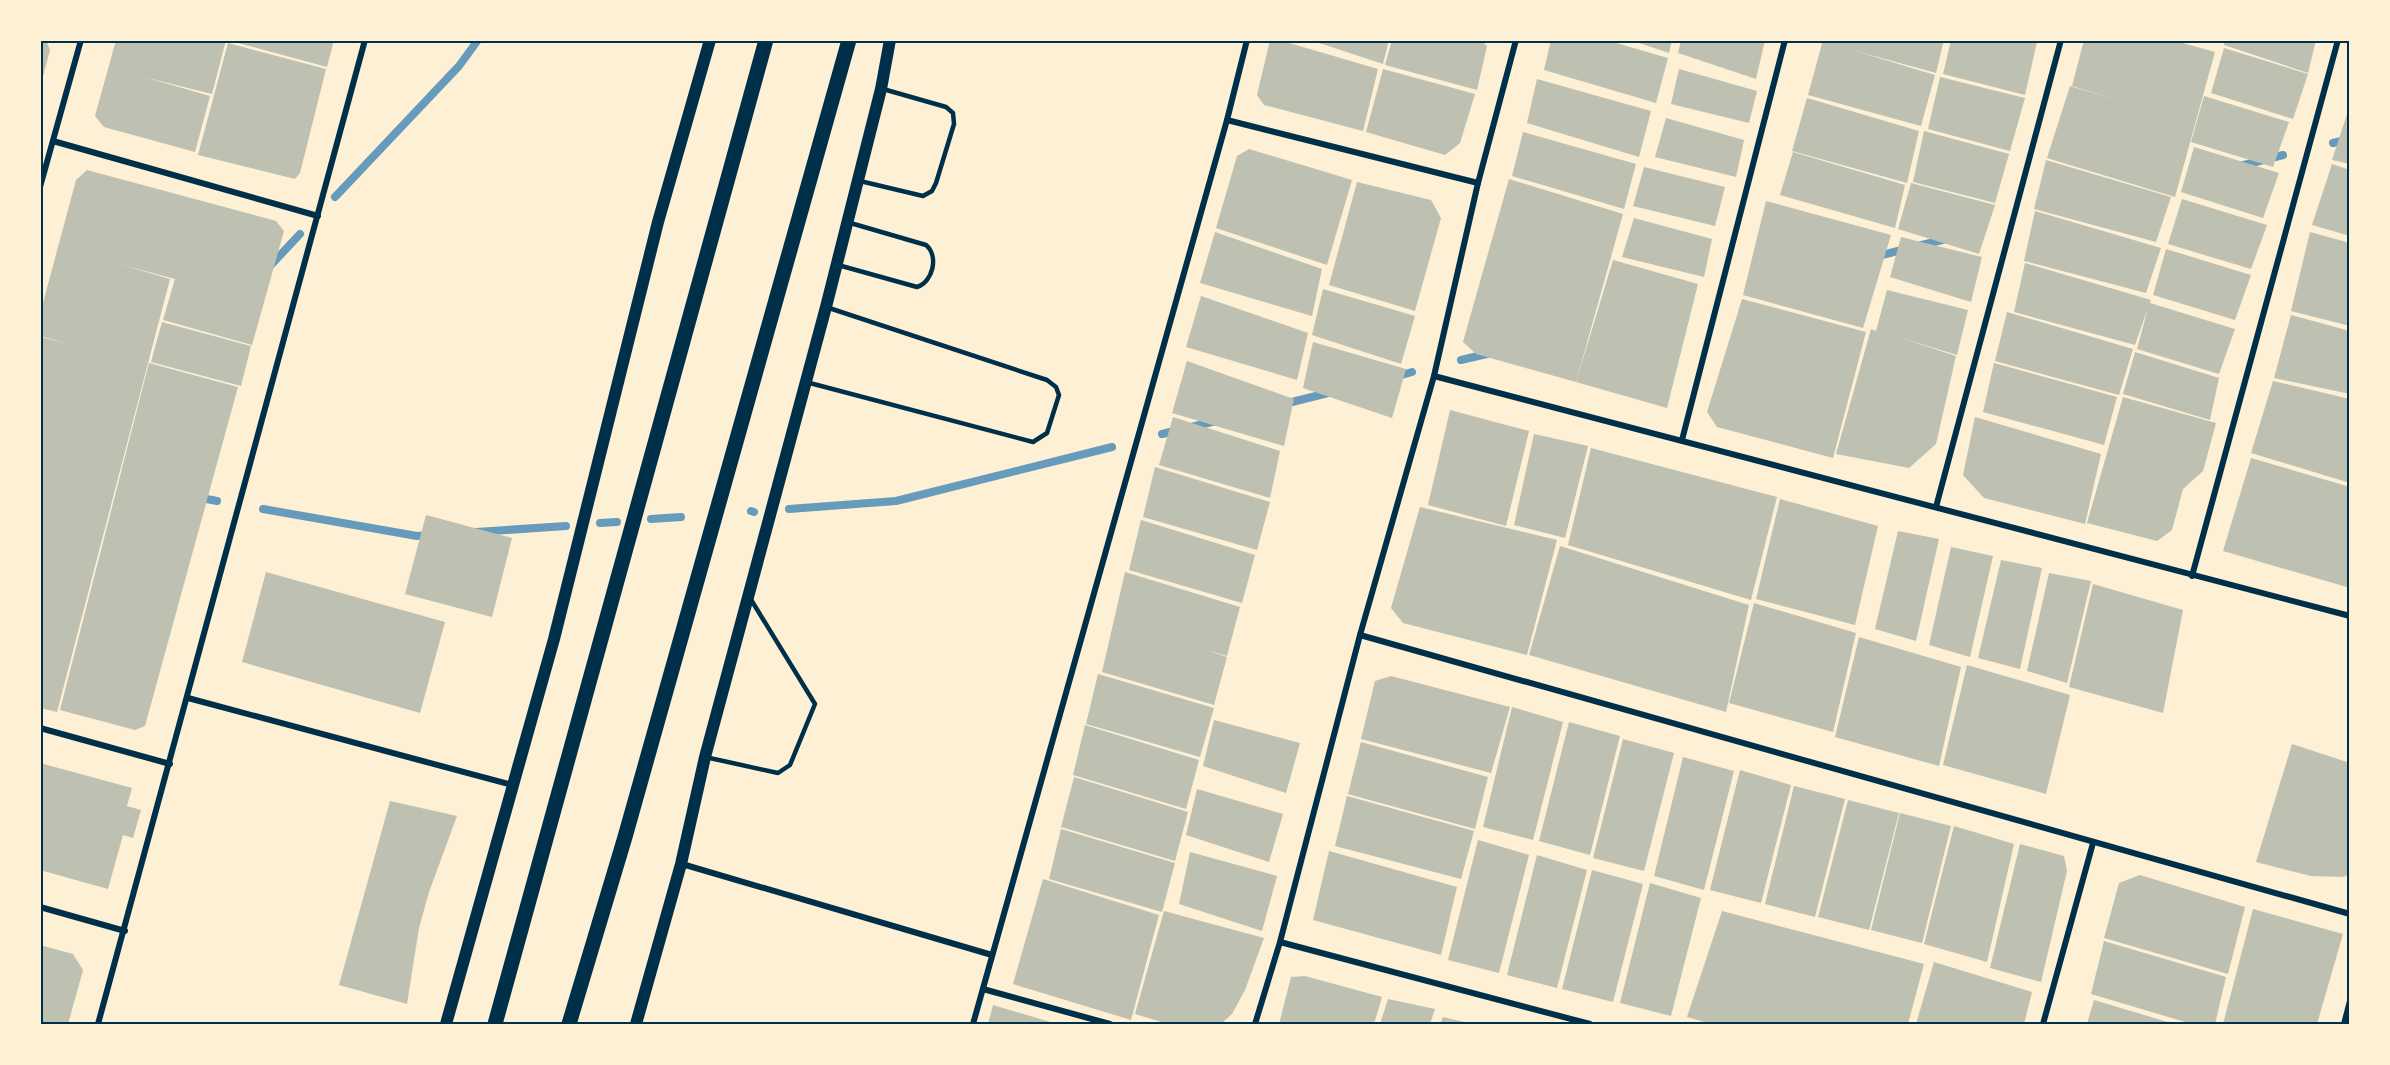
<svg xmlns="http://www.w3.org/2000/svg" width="2390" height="1065" font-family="Bitter,serif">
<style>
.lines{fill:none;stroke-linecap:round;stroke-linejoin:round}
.stream{stroke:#669bbc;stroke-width:8}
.building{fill:#bec0b2}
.service{stroke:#003049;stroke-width:4.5}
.minor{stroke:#003049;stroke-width:6}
.secondary{stroke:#003049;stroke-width:12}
.primary{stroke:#003049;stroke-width:15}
.neatline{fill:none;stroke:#003049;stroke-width:2}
</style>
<rect width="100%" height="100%" fill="#fdf0d5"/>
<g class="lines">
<g class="stream">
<polyline points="2333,143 2349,139"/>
<polyline points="2240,166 2283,155"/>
<polyline points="335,197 459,66 478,40"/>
<polyline points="1918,246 1946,239"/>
<polyline points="1874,257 1906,249"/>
<polyline points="270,266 300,234"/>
<polyline points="1461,360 1491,353"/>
<polyline points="1395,377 1412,372"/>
<polyline points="1284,404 1332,392"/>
<polyline points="1162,434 1216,421"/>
<polyline points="196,497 217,501"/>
<polyline points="263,509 417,536 431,535"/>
<polyline points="789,509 896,501 1112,447"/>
<polyline points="751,511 754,512"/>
<polyline points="651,519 681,517"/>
<polyline points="600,523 617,522"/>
<polyline points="476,532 566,526"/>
</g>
</g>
<g class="building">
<polygon points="40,40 46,40 50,50 41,84"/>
<polygon points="116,40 226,40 212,94 144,77 210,96 195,152 104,127 95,116"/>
<polygon points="239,40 334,40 327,67 238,43"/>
<polygon points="1270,40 1279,40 1378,69 1363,131 1264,105 1257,95"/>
<polygon points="1310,40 1389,40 1383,64"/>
<polygon points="1392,40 1482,41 1487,46 1477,90 1385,65"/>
<polygon points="1551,40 1606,40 1668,58 1656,103 1544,70"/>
<polygon points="1630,40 1672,40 1669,53"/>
<polygon points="1681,40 1765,40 1756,79 1678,53"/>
<polygon points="1823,40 1944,40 1936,73 1852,50 1935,75 1921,126 1808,95"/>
<polygon points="1951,40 2037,42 2025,95 1943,74"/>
<polygon points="2084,40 2172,40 2215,52 2175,197 2047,158 2070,86 2117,100 2072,86"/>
<polygon points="2225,40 2316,40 2308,73 2224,45"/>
<polygon points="228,43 326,69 300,173 295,179 198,155"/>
<polygon points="2224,48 2308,74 2293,119 2211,93"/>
<polygon points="1383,69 1475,94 1460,143 1445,155 1366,132"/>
<polygon points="1679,69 1757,91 1749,123 1671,104"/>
<polygon points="1940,77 2025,98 2010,151 1928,129"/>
<polygon points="1537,79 1651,111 1639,157 1527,123"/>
<polygon points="2204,96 2289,122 2273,167 2191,142"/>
<polygon points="1807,98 1919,131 1907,183 1792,151"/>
<polygon points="2349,108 2350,108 2350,164 2332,160"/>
<polygon points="1666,118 1744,140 1736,177 1655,157"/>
<polygon points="1924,131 2009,154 1995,203 1913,182"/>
<polygon points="1523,132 1636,164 1624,209 1512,176"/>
<polygon points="2194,147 2279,173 2263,218 2181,192"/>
<polygon points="1249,149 1352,180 1327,265 1216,228 1237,156"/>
<polygon points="1793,152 1905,185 1895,228 1780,195"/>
<polygon points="2046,160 2171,197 2156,242 2034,209"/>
<polygon points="2332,164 2350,170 2350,236 2312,225"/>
<polygon points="1644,167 1725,187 1715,226 1633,206"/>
<polygon points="87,170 276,221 284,231 252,345 163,320 175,279 119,264 170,279 57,712 40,708 40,337 65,343 40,336 40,314 76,180"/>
<polygon points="1509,179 1623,214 1576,382 1476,354 1463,342"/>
<polygon points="1357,182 1431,200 1441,218 1415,311 1329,285"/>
<polygon points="1911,183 1995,205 1979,254 1898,229"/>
<polygon points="2182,199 2267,225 2251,269 2168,244"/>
<polygon points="1766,201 1891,235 1863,328 1743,295"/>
<polygon points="2035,211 2161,248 2146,293 2024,261"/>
<polygon points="1634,218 1712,239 1704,277 1622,257"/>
<polygon points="1215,232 1322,269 1312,316 1200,283"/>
<polygon points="2310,232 2350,243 2350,326 2291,311"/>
<polygon points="1901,237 1982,257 1971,302 1890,277"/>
<polygon points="2166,249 2251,275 2235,320 2153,295"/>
<polygon points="1613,260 1698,284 1667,408 1576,382"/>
<polygon points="2025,263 2151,300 2150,303 2235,329 2219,374 2137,349 2148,308 2135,345 2014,312"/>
<polygon points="1323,289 1415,316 1401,364 1312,335"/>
<polygon points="1887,290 1968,310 1957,355 1898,337 1956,356 1936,444 1909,468 1836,454 1871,329 1876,331"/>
<polygon points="1201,296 1308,333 1297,380 1186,347"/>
<polygon points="1742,299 1866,332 1833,458 1717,427 1707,412"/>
<polygon points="2007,312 2133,349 2119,395 1995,361"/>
<polygon points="2291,315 2350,331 2350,394 2274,378"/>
<polygon points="162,322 251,346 241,386 151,362"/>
<polygon points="1313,342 1406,369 1392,418 1303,388"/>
<polygon points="2135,352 2219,378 2210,420 2123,394"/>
<polygon points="1187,361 1294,399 1284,446 1172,413"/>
<polygon points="149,363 238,387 145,726 135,730 60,710"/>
<polygon points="1994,363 2117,397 2104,445 1983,412"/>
<polygon points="2273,381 2350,399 2350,483 2251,453"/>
<polygon points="2123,397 2216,423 2203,471 2183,489 2172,530 2157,541 2087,523"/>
<polygon points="1450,410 1529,431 1506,526 1428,505"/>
<polygon points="1173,417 1280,451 1270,498 1159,465"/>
<polygon points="1975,417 2101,454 2085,524 1984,498 1963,475"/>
<polygon points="1534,434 1588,446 1565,538 1514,525"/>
<polygon points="1591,448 1777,497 1751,600 1568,545"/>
<polygon points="2251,458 2350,487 2350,588 2223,551"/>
<polygon points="1155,467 1270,502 1257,550 1143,517"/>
<polygon points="1780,499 1878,526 1855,625 1756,599"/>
<polygon points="1420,507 1557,540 1527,655 1403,623 1391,608"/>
<polygon points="426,515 512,538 492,617 405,594"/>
<polygon points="1141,520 1255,555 1242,603 1129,570"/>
<polygon points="1898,531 1939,539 1916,641 1875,629"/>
<polygon points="1560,546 1749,605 1726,712 1529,655"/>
<polygon points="1951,547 1993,556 1970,657 1929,645"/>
<polygon points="2001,560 2042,568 2020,669 1978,658"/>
<polygon points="266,572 445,622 420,713 242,662"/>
<polygon points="1125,572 1240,607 1227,656 1206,650 1227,657 1214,705 1102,672"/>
<polygon points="2049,573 2091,581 2067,683 2027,671"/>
<polygon points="2093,584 2183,610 2163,713 2069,687"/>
<polygon points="1754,603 1856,633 1833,732 1729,703"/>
<polygon points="1859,637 1961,667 1939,766 1835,737"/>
<polygon points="1967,665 2070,695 2046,794 1943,765"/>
<polygon points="1098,674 1214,708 1200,757 1086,724"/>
<polygon points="1391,676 1510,707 1491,773 1361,739 1375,681"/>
<polygon points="1512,707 1563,722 1533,840 1483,827"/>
<polygon points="1214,720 1300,743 1286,793 1203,766"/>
<polygon points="1569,722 1620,736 1590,855 1539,841"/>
<polygon points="1085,725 1199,760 1186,809 1073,775"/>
<polygon points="1623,739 1674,753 1644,871 1593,858"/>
<polygon points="1361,742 1488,777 1475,829 1348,794"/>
<polygon points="2292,744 2350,763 2350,874 2343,877 2311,876 2256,862"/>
<polygon points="1683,757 1734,771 1704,890 1654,876"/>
<polygon points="40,763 132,788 127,806 141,810 133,838 123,835 108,889 40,870"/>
<polygon points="1740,770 1791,785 1761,903 1710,890"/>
<polygon points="1074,777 1188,812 1175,861 1061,827"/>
<polygon points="1794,786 1845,799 1815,917 1765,904"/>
<polygon points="1197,789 1283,814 1269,862 1186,835"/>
<polygon points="1347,796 1474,831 1461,879 1335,846"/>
<polygon points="1848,800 1899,813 1869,930 1818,917"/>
<polygon points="390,801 457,816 429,892 419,928 407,1004 339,985"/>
<polygon points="1900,813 1951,826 1922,943 1871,930"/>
<polygon points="1954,826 2014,844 1987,962 1924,944"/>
<polygon points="1061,829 1175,863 1162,912 1049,879"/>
<polygon points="1478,840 1529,855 1499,973 1448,960"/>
<polygon points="2020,844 2064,856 2067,871 2041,982 1990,968"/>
<polygon points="1329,851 1457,887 1441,955 1313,920"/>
<polygon points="1190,852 1277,876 1262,931 1179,904"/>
<polygon points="1537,855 1587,870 1557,988 1507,975"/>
<polygon points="1592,870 1643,884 1613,1002 1562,989"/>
<polygon points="2140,875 2245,907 2228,974 2104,938 2119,883"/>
<polygon points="1043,879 1159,915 1131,1020 1013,984"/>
<polygon points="1650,883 1701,898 1671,1016 1620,1003"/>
<polygon points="2253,909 2343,934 2317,1024 2223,1024"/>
<polygon points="1164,911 1264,938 1245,990 1232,1014 1221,1024 1168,1024 1135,1014"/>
<polygon points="1722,911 1924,964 1908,1024 1711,1024 1687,1017"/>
<polygon points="2104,941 2226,977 2215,1024 2192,1024 2091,994"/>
<polygon points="40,945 73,954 83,970 68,1024 40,1024"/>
<polygon points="1934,962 2032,992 2024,1024 1916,1024"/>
<polygon points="1305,976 1382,997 1374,1024 1279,1024 1291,977"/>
<polygon points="1388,999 1435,1009 1430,1024 1380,1024"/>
<polygon points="2094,1000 2174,1024 2087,1024"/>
<polygon points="993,1005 1057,1024 988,1024"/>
<polygon points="1443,1017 1473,1024 1440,1024"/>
</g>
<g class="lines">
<g class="service">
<polyline points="860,181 923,196 932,191 936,183 954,124 953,113 946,107 883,89"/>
<path d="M838,265L917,287C933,282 939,256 926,245L847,222"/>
<polyline points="806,382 1033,442 1047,433 1059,395 1056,387 1047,380 826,307"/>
<polyline points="705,757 778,773 790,765 815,704 750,598"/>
</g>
<g class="minor">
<polyline points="1227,120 1478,183"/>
<polyline points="53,141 318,216"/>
<polyline points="40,187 81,40"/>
<polyline points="1434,376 2350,616"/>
<polyline points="1682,440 1785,40"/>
<polyline points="1936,507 2061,40"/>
<polyline points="2192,576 2338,40"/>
<polyline points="1360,635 2350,914"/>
<polyline points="188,698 512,785"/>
<polyline points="40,728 170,764"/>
<polyline points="682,864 992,955"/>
<polyline points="40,907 125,931"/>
<polyline points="1280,942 1590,1024"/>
<polyline points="983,989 1110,1024"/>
<polyline points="98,1024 365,40"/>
<polyline points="973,1024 1227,120 1247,40"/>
<polyline points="1255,1024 1280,942 1360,635 1434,376 1478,183 1516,40"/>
<polyline points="2043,1024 2093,843"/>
<polyline points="2344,1024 2350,1001"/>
</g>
<g class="secondary">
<polyline points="446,1024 554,639 658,222 710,40"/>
<polyline points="636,1024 681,864 705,757 826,307 881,89 890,40"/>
</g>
<g class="primary">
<polyline points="495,1024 766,40"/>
<polyline points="569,1024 625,837 849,40"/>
</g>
</g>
<rect width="2390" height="1065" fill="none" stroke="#fdf0d5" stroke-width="84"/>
<rect x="42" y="42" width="2306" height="981" class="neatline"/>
</svg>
